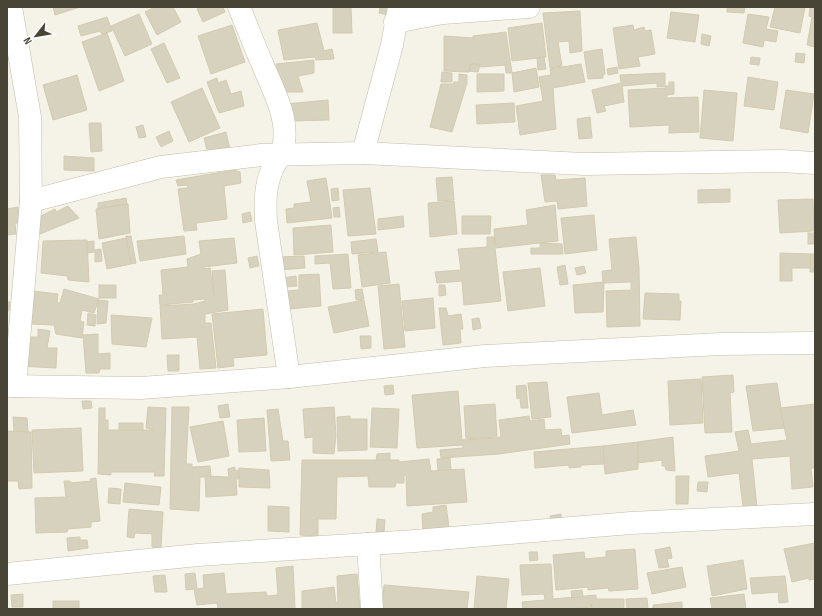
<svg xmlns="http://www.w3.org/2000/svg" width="822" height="616" font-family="'Sofia Sans Condensed',sans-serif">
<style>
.building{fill:#d7d2bd;stroke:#d3cbb0}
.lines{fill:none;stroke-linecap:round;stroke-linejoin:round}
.minor-casing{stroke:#c1beaa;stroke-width:23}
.minor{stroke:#fff;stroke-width:22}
</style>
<rect width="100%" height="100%" fill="#f5f3e8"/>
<g class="building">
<polygon points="53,7 80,7 55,15"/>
<polygon points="155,7 173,7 181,22 157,35 145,12"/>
<polygon points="202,7 223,7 225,12 203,22 197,9"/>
<polygon points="333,7 351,7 352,33 333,33"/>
<polygon points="380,7 389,7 388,15 379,13"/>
<polygon points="727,7 745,7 744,13 727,12"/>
<polygon points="775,7 805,7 800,33 770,27"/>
<polygon points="810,7 815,7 815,47 807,45 812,17 809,16"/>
<polygon points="580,11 582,51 570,53 569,41 558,42 562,66 550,68 543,13"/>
<polygon points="671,12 699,15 695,42 667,38"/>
<polygon points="139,14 152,44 125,56 111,26"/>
<polygon points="748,14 769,17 766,29 778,31 776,42 764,40 763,47 743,43"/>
<polygon points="107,17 112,31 102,34 100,31 81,36 78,26"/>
<polygon points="317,23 324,51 332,49 334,59 316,60 315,57 284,60 278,30"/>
<polygon points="542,23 546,57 512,61 508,28"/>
<polygon points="232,25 245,62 211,74 198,36"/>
<polygon points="633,25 634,30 644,27 645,31 651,30 655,54 638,57 640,66 619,69 613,28"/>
<polygon points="506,32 512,73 506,73 505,65 481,67 478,64 471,64 469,72 444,71 444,36 473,38 473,36"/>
<polygon points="107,33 124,81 99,91 82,42"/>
<polygon points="702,34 711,36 709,46 701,44"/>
<polygon points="164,43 180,78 167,83 151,49"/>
<polygon points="602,49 605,74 603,75 603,78 588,79 584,52"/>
<polygon points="796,53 805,54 804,63 795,62"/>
<polygon points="544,57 546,69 538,70 537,58"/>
<polygon points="751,57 760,58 759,65 750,64"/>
<polygon points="314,60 314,73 298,76 303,92 283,92 276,64"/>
<polygon points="471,64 480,65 478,72 469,71"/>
<polygon points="581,64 585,82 553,88 556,129 520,135 516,106 543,101 539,77 551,75 550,69"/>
<polygon points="617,67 618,73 608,75 607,69"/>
<polygon points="536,68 539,87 514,92 512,73"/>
<polygon points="442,72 452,73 452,82 441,82"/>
<polygon points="665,73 665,86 657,87 657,83 622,86 624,102 604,106 606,111 597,113 592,90 621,83 620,75"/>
<polygon points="459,74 467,75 467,83 452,132 430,127 441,84 453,84 454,82 459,82"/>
<polygon points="477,74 504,74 504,91 477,92"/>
<polygon points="77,75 87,110 53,120 43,85"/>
<polygon points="748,77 778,82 774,110 744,106"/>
<polygon points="217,78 218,83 226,80 231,94 241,91 244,106 219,113 207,82"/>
<polygon points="669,82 674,82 674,94 667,95 667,98 698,97 699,132 669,133 669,125 630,127 628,90 666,88 665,86 669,86"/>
<polygon points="202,88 220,128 189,142 171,102"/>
<polygon points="704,90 737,93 733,141 700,138"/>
<polygon points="786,90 814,94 808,133 780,128"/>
<polygon points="328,100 329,120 289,121 286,104"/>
<polygon points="514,103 515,122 477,124 476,105"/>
<polygon points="590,117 592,138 579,139 577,119"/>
<polygon points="89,123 101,123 102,151 91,152"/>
<polygon points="143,125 146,137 139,138 136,127"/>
<polygon points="169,131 173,141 161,147 156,137"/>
<polygon points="226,132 230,149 208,154 204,138"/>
<polygon points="64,156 94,158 94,171 64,170"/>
<polygon points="234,170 240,172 241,183 224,186 227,219 196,223 197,230 184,231 178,189 188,188 187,185 178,186 176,180"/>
<polygon points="541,175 555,175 556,180 585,178 587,206 558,209 557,201 545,202"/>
<polygon points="452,177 454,200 438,201 436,178"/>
<polygon points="326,178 332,218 287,223 286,209 294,208 294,204 311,202 307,181"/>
<polygon points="338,188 339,200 332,201 331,189"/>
<polygon points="370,188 376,234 348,236 343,190"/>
<polygon points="730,189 730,202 698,203 698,190"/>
<polygon points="126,198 127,204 98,208 98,203"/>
<polygon points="813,199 814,231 780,233 778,200"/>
<polygon points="454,201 457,234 430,237 428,203"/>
<polygon points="128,204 130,233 99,239 96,209"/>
<polygon points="555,205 558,241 495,248 501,301 464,305 462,281 437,283 435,272 461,270 458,249 487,247 487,237 494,237 495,246 494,229 528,225 526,210"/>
<polygon points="68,206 79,218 40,234 37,218 55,209 56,212"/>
<polygon points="18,207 19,223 15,223 16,234 7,235 7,209"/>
<polygon points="339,207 340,217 334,217 333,208"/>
<polygon points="250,212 252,221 243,223 242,214"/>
<polygon points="594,215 597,250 565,254 561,218"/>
<polygon points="403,216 404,227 378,230 378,219"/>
<polygon points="462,216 491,216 490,234 462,234"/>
<polygon points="331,225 333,252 294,255 293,228"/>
<rect x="808" y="233" width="6" height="11"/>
<polygon points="126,236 131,236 136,263 131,264"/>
<polygon points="184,236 186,254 140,261 137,241"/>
<polygon points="636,237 639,268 640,326 607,327 606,291 631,290 631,282 604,283 603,312 575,313 573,285 603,282 602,271 612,270 609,239"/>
<polygon points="126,238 131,264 107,269 102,243"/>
<polygon points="234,238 237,263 204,267 204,269 210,268 214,296 212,271 225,270 228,310 205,314 205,323 211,323 216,368 200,369 197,337 162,339 160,306 194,304 205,301 205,299 193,300 193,302 160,305 159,295 163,295 161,270 188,267 187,259 201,254 199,241"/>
<polygon points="376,239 378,252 352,254 351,242"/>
<polygon points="87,240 89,282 68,280 67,276 41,273 43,241"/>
<polygon points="94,241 94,250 101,249 102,261 95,262 95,252 87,253 87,242"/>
<polygon points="540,243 562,244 563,254 531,254 531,248 540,248"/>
<polygon points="386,252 390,283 362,287 358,255"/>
<polygon points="780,253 811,254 811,268 792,268 792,281 780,281"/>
<polygon points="348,254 351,288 333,289 330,263 315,264 315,256"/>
<polygon points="811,254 815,254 815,272 810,272"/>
<polygon points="257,256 259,266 250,268 248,258"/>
<polygon points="304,256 305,268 279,270 278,257"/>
<polygon points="565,265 568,284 560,285 557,267"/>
<polygon points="584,266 586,273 577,275 575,268"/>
<polygon points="540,268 545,306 508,311 503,272"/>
<polygon points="319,274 321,306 289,309 287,291 299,290 299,275"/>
<polygon points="296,276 297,286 285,287 283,278"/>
<polygon points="399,284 405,347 384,349 378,286"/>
<rect x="99" y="285" width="17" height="13"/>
<polygon points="439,285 445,285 446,295 439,296"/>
<polygon points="64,289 99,299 94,313 82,310 80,321 84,322 82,338 56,334 54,325 31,324 25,290 58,294 57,302 60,303"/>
<polygon points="362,289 364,299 356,300 355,290"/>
<polygon points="645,293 679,294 679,301 681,301 680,320 643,319"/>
<polygon points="433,298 435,328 405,331 402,301"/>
<polygon points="98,300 108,301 106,323 97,324"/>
<polygon points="364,300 369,326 334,333 328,307"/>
<polygon points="7,302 10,302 9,311 7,311"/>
<polygon points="439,308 446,308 448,316 461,314 463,329 460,329 461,343 443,345"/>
<polygon points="263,309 267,355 233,358 234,366 218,368 212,314"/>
<polygon points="88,313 96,315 95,326 87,325"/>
<polygon points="111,315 152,318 146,347 112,344"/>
<polygon points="479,318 481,328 473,330 472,319"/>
<polygon points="38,329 50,331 47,348 57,348 56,368 18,366 30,337 38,337"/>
<polygon points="98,334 98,354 110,353 110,369 100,369 99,373 86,373 83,335"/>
<polygon points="360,336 371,336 371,348 361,349"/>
<polygon points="167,355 179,355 179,371 168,371"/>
<polygon points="733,375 734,392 730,393 732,432 705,433 702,377"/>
<polygon points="701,379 703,423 670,425 668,381"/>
<polygon points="547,382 551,417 532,419 528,383"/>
<polygon points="777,383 781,408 780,408 785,428 753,431 746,386"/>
<polygon points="393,385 394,394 385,395 384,386"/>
<polygon points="526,385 528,408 521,408 520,398 517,399 516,386"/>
<polygon points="458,391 462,440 498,438 501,436 499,420 529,416 530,421 544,419 545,430 561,429 562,436 569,435 570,444 499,454 441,458 440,450 463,448 463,445 417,448 412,395"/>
<polygon points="599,393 602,415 633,410 636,425 572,433 567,397"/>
<polygon points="82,401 91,401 92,408 83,409"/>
<polygon points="228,404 230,417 220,418 218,406"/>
<polygon points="495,404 497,437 466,439 464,406"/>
<polygon points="815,404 815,468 811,468 813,487 792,489 790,456 752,459 757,507 743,507 739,473 708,477 705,456 739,451 735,432 748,430 751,444 787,440 780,408"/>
<polygon points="148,407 166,408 164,476 154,476 155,472 111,472 111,475 98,474 99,408 105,408 105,420 108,420 108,430 154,430 146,428"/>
<polygon points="172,407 189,407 186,464 192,464 192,467 210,466 211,477 200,477 199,511 170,509"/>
<polygon points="334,407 336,435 334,454 313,453 313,437 305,438 303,409"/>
<polygon points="372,408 399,409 397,448 370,447"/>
<polygon points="278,409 283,441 288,441 290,460 271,461 267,410"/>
<polygon points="350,416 350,419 367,419 367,450 338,451 337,417"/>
<polygon points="13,417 27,418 28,432 14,431"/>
<polygon points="264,418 266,451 239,452 237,420"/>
<polygon points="223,421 229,456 198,462 190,427"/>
<rect x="119" y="423" width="24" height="7"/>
<polygon points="81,428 83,471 34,473 32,430"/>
<polygon points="7,431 31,432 32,488 19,489 18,481 7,481"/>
<polygon points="673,437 675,471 666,470 665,466 662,466 662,460 638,463 638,442"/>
<polygon points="638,442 638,469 605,474 603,446"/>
<polygon points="603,446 604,464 581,465 581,467 569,468 569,465 535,468 534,452"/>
<polygon points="390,453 390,460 376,461 377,454"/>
<polygon points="450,458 451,470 438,471 437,459"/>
<polygon points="429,459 431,471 464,469 467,502 407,506 406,475 404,475 404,483 396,483 395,487 369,487 368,476 337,477 336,519 318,519 318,536 300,535 302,460 399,460 399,462"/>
<polygon points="235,467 235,471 239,470 239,479 236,479 237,495 206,497 205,476 229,477 228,469"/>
<polygon points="239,468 269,470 270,488 239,487"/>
<polygon points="676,476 689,476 688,504 676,504"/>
<polygon points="96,478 100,521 91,522 91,527 68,529 67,532 36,533 35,498 66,497 64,481 70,481 71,483 91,481 90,479"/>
<polygon points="698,482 708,482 707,492 697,491"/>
<polygon points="125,483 161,487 159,505 123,502"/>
<polygon points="109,488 121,489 120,504 108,503"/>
<polygon points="446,505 449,527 423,532 422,514 433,512 433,507"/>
<polygon points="268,506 289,507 289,532 268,531"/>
<polygon points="129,509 163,512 161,548 152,547 152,534 135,533 134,538 127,537"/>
<polygon points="561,514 562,521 551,523 550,516"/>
<polygon points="377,519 385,520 384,532 376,532"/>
<polygon points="80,537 80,540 87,540 88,548 68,551 67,538"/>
<polygon points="815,543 815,579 809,580 809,578 792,582 784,549"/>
<polygon points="670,547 672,558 667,559 669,567 659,568 655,550"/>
<polygon points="635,549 638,589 609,591 608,588 588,590 588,587 556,590 553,555 584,552 585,559 606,557 606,551"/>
<polygon points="529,552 537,552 538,560 530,561"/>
<polygon points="743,560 747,589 712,596 707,566"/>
<polygon points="551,564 553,599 596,595 596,599 624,599 624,609 591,609 592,601 590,601 591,607 572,609 523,609 522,602 545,600 544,594 522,595 520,565"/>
<polygon points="293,566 295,609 218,609 217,603 197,605 194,589 186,590 185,574 195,573 197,589 204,588 203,575 224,573 226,594 266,592 267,596 278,595 276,568"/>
<polygon points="682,567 686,587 652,594 647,573"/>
<polygon points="357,574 360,609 302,609 302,591 334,587 336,603 338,603 337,576"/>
<polygon points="165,575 167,592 155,592 153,576"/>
<polygon points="477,576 509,579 506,609 474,609"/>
<polygon points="785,576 788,602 779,603 778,592 752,594 750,578"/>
<polygon points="384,585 469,592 467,609 382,609"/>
<polygon points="582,590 583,597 572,598 571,591"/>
<polygon points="23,594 23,607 12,607 11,595"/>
<polygon points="744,594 746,609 712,609 710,598"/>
<polygon points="647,598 648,609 627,609 626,599"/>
<rect x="53" y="601" width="26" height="8"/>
<polygon points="682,602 682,609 653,609 653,605"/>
</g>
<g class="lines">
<defs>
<g id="minor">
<polyline points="11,7 30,117 31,201 15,386"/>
<path d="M239,7C247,26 254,45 262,63C272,88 288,115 284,142C283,154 276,160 272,170C265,186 265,203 266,221L289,377"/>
<polyline points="395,22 443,13 529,7"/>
<polyline points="363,153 392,45 399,7"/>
<polyline points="31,201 161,167 262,155 363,153 584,164 781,161 815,163"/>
<polyline points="7,386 141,388 289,377 485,356 721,344 815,343"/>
<polyline points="368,544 372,609"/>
<polyline points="7,574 198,555 415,541 631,523 815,514"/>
</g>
</defs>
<use href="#minor" class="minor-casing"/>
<use href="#minor" class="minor"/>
</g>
<rect width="822" height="616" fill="none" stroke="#494536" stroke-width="16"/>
<g transform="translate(36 36) rotate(239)" stroke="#ffffff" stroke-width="3" paint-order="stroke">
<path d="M0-3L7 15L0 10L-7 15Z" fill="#494536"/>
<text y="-6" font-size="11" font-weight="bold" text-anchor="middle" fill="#494536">N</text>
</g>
</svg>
